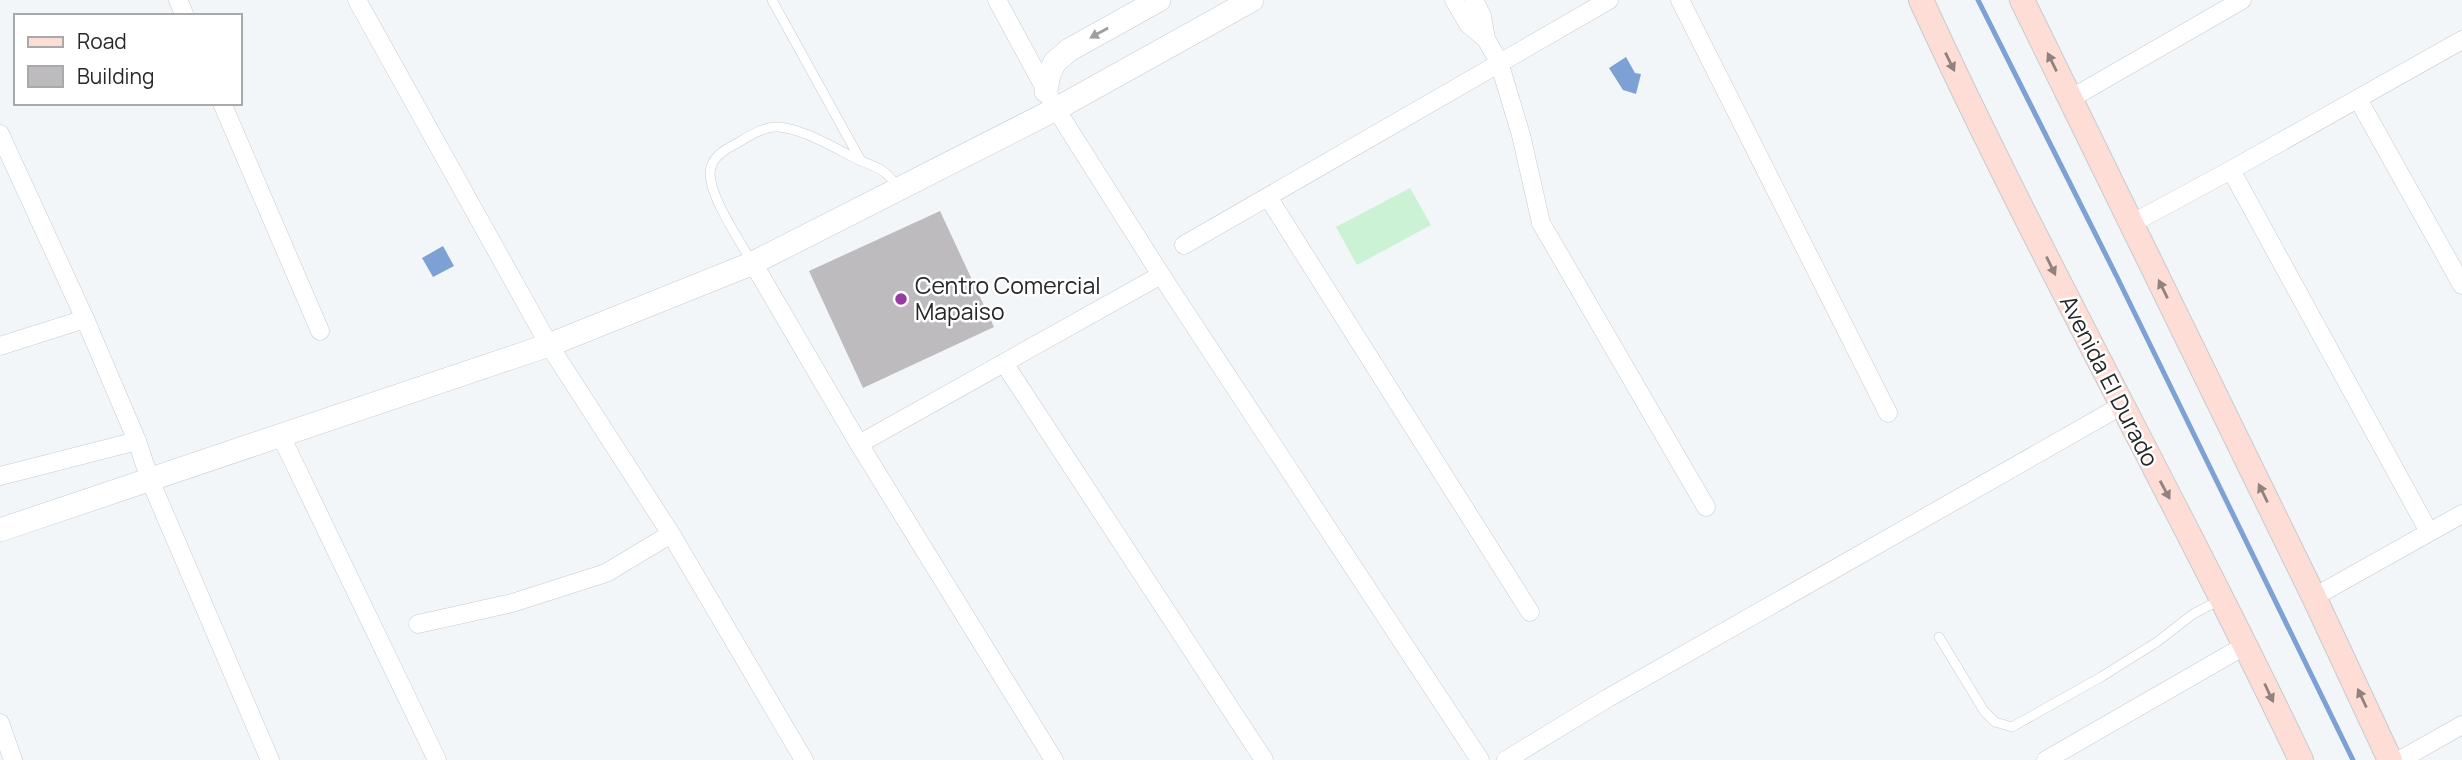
<svg xmlns="http://www.w3.org/2000/svg" width="2462" height="760" font-family="Manrope,sans-serif">
<style>
.green{fill:#cbf2d4}
.water{fill:#7ea1d5}
.lines{fill:none;stroke-linecap:round;stroke-linejoin:round}
.stream{stroke:#7ea1d5;stroke-width:5}
.building{fill:#bebbbf}
.service-casing{stroke:#c7cbce;stroke-width:10}
.minor-casing{stroke:#c7cbce;stroke-width:19}
.tertiary-casing{stroke:#c7cbce;stroke-width:24}
.secondary-casing{stroke:#c7cbce;stroke-width:26}
.service{stroke:#fff;stroke-width:9}
.minor{stroke:#fff;stroke-width:18}
.tertiary{stroke:#fff;stroke-width:23}
.secondary{stroke:#fdddd6;stroke-width:24}
.oneway{fill:#9d9e9e}
.oneway2{fill:#92827f}
.poi-dot{fill:#983aa4;stroke:#fff;stroke-width:2.5}
.labels{text-anchor:middle;stroke-width:5;stroke-linejoin:round;paint-order:stroke}
.poi-label{font-size:23px;fill:#262728;stroke:#fff;text-anchor:start}
.street-label{font-size:23px;fill:#262728;stroke:#fff}
</style>
<rect width="100%" height="100%" fill="#f2f6f9"/>
<polygon class="green" points="1410,188 1431,225 1357,265 1336,227"/>
<g class="water">
<polygon points="1626,57 1635,73 1641,74 1636,94 1623,90 1609,68"/>
<polygon points="443,246 454,266 433,277 422,258"/>
</g>
<g class="lines">
<polyline class="stream" points="1978,0 2117,277 2353,760"/>
</g>
<polygon class="building" points="940,211 994,327 863,388 809,271"/>
<g class="lines">
<defs>
<g id="service">
<path d="M772,0L861,161C877,167 888,171 897,187"/>
<path d="M751,261C739,239 711,199 710,174C710,160 720,152 732,146C745,139 761,127 776,127C801,127 838,150 861,161"/>
<polyline points="1939,637 1984,711 1995,722 2012,727 2101,677 2157,642 2193,614 2220,600"/>
</g>
<g id="minor">
<polyline points="178,0 185,16"/>
<polyline points="357,0 549,345 671,534 804,760"/>
<polyline points="997,0 1056,109 1161,275 1480,760"/>
<polyline points="1454,0 1468,24 1486,39"/>
<polyline points="1474,0 1482,16 1486,39 1499,62 1521,135 1541,223 1706,507"/>
<polyline points="1680,0 1888,413"/>
<polyline points="2070,99 2242,0"/>
<polyline points="2358,99 2462,285"/>
<polyline points="222,103 320,331"/>
<polyline points="0,134 85,319 137,441"/>
<polyline points="2231,170 2429,532"/>
<polyline points="1268,197 1530,612"/>
<polyline points="2131,224 2231,170 2462,40"/>
<polyline points="1184,245 1609,0"/>
<polyline points="753,263 859,444 1054,760"/>
<polyline points="0,346 85,319"/>
<polyline points="1004,363 1264,760"/>
<polyline points="281,436 437,760"/>
<polyline points="859,444 1161,275"/>
<polyline points="0,476 137,441 150,480 270,760"/>
<polyline points="2314,597 2462,514"/>
<polyline points="418,624 512,603 606,573 671,534"/>
<polyline points="0,723 13,760"/>
<polyline points="1506,760 1608,698 2121,406"/>
<polyline points="2046,760 2246,645"/>
<polyline points="2400,760 2462,725"/>
</g>
<g id="tertiary">
<polyline points="1046,91 1049,74 1055,62 1069,50 1159,0"/>
<polyline points="0,530 549,345 753,263 1056,109 1252,0"/>
</g>
<g id="secondary">
<path d="M1921,0C2039,257 2179,504 2301,760"/>
<polyline points="2022,0 2314,597 2390,760"/>
</g>
</defs>
<use href="#service" class="service-casing"/>
<use href="#minor" class="minor-casing"/>
<use href="#tertiary" class="tertiary-casing"/>
<use href="#secondary" class="secondary-casing"/>
<use href="#service" class="service"/>
<use href="#minor" class="minor"/>
<use href="#tertiary" class="tertiary"/>
<use href="#secondary" class="secondary"/>
</g>
<defs><path id="oneway-solid" d="M-6-.8H1V-3.2L6.5 0L1 3.2V.8H-6Z" transform="scale(1.75)"/></defs>
<use class="oneway" href="#oneway-solid" transform="translate(1099 33) rotate(151)"/>
<g class="oneway2">
<use href="#oneway-solid" transform="translate(1950 62) rotate(64)"/>
<use href="#oneway-solid" transform="translate(2052 62) rotate(-116)"/>
<use href="#oneway-solid" transform="translate(2051 266) rotate(64)"/>
<use href="#oneway-solid" transform="translate(2163 289) rotate(-116)"/>
<use href="#oneway-solid" transform="translate(2165 490) rotate(62)"/>
<use href="#oneway-solid" transform="translate(2263 493) rotate(-116)"/>
<use href="#oneway-solid" transform="translate(2269 693) rotate(65)"/>
<use href="#oneway-solid" transform="translate(2362 698) rotate(-115)"/>
</g>
<circle class="poi-dot" cx="901" cy="299" r="7"/>
<g class="labels">
<g class="poi-label">
<text x="915" y="294">Centro Comercial<tspan x="915" dy="26">Mapaiso</tspan></text>
</g>
<g class="street-label">
<text transform="translate(2109 381) rotate(63)" y="8">Avenida El Durado</text>
</g>
</g>
<rect x="14" y="14" width="228" height="91" fill="#ffffff" stroke="#a8a9a9" stroke-width="2"/>
<rect x="28" y="37" width="35" height="10" fill="#fdddd6" stroke="#a8a9a9" stroke-width="2"/>
<text x="77" y="49" font-size="21" fill="#262728">Road</text>
<rect x="28" y="66" width="35" height="21" fill="#bebbbf" stroke="#a8a9a9" stroke-width="2"/>
<text x="77" y="84" font-size="21" fill="#262728">Building</text>
</svg>
